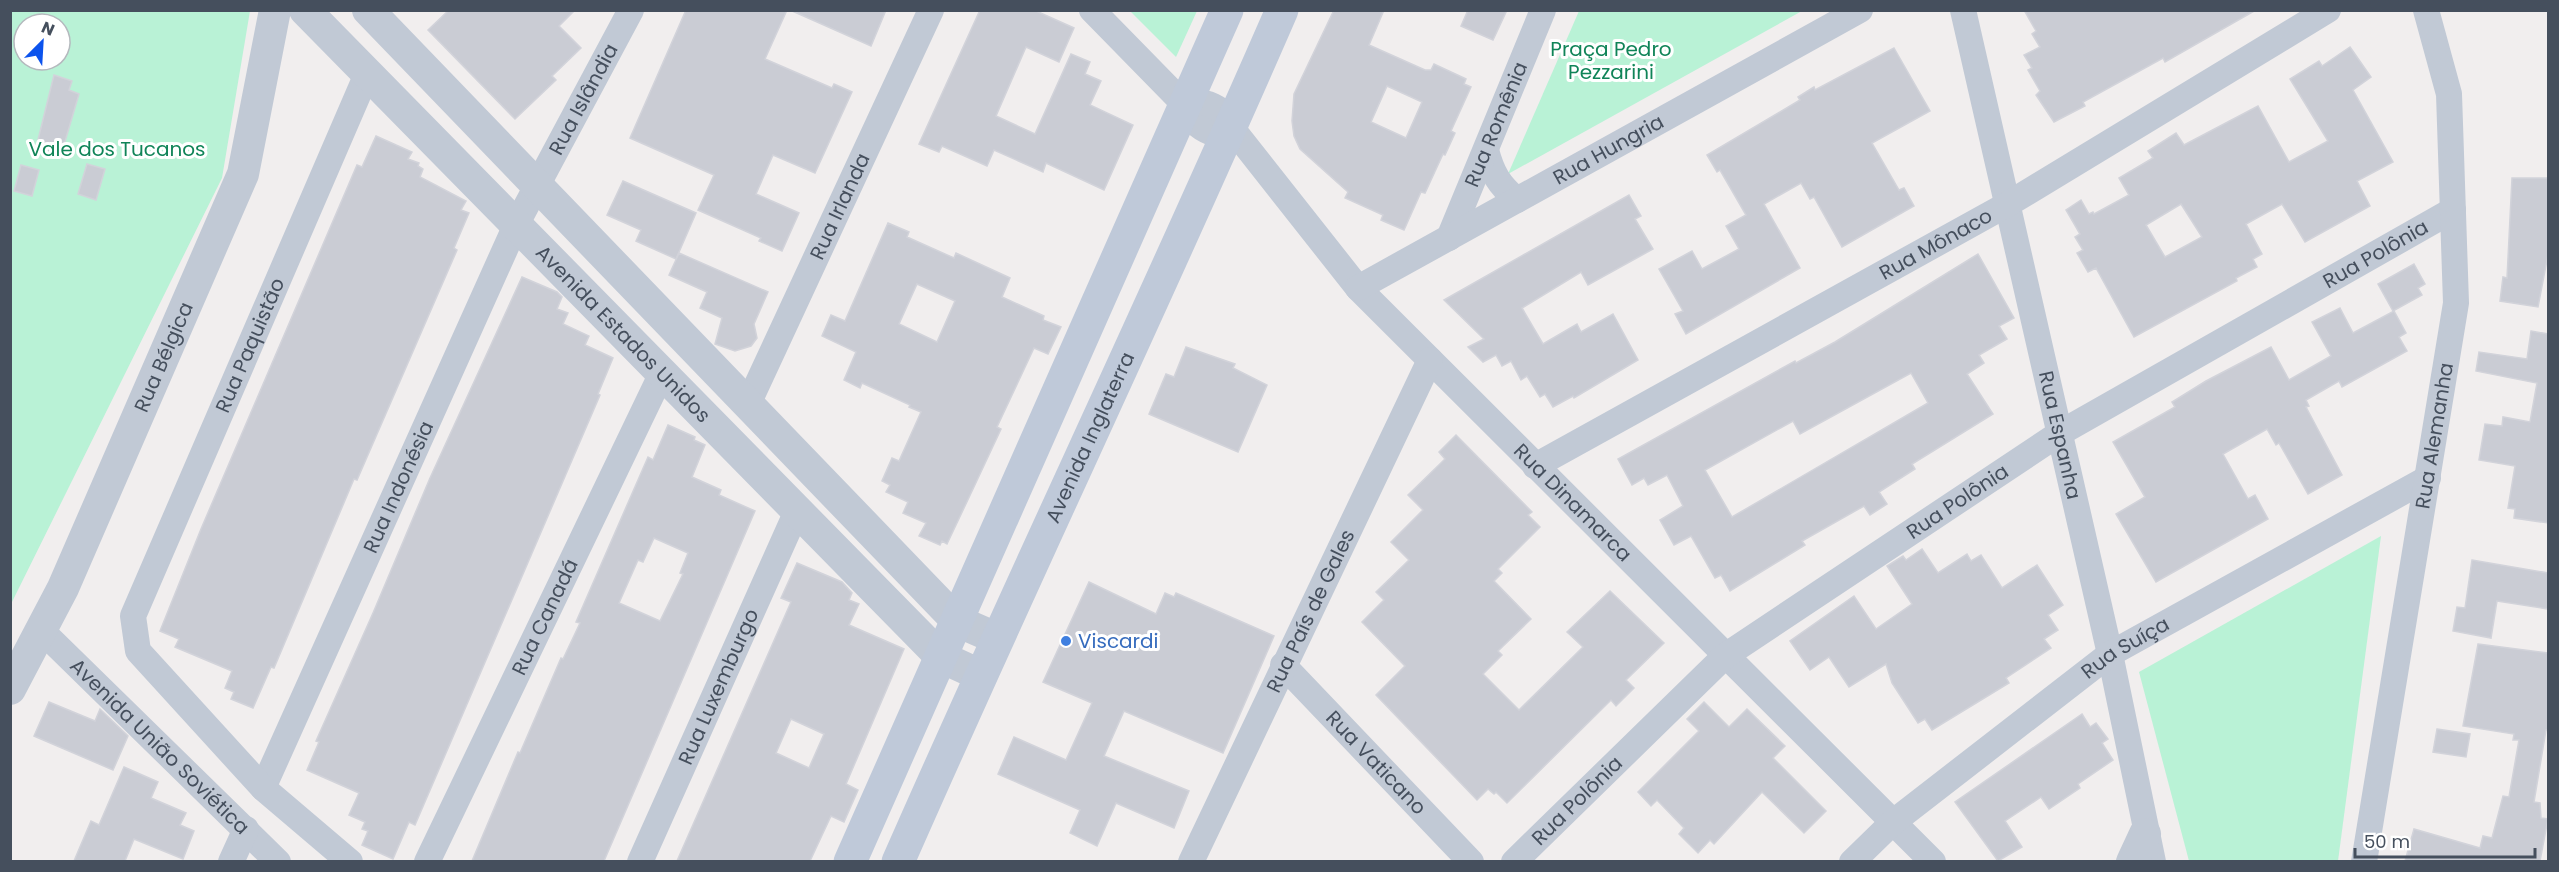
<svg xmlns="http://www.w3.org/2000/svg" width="2559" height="872" font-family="Poppins,sans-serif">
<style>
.green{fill:#b9f2d6;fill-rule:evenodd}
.building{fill:#caccd4;stroke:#d2d3da;stroke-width:1.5;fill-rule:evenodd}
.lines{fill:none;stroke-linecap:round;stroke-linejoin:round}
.minor{stroke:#c1c9d5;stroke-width:26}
.tertiary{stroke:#c1c9d5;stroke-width:32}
.secondary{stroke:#bfc9d9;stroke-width:33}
.shop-dot{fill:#3f7fe0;stroke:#fff;stroke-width:2}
.labels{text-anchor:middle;stroke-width:6;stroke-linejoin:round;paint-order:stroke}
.park-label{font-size:20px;fill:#108458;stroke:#fff}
.street-label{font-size:20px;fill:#454f5d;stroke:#fff}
.shop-label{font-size:20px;fill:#366cbe;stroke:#fff;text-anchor:start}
</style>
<rect width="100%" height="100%" fill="#f1eeee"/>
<g class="green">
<path d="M11,11H250L222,178L11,604ZM24,24H60V60H24Z"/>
<polygon points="1130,11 1197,11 1176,57"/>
<polygon points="1579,11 1802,11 1508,174"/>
<polygon points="2381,536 2338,861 2189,861 2139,672"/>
</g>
<g class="building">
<polygon points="449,10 575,10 559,26 581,48 552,76 556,80 515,119 428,30"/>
<polygon points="686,10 787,10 765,59 832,88 834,84 852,92 815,173 773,155 756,194 799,213 782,251 759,241 761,238 698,210 714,175 630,138"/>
<polygon points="790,10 886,10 871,46"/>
<polygon points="980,10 1034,10 1074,28 1059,62 1026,47 996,116 1035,134 1071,54 1090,62 1085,74 1101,81 1090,105 1133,125 1104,190 1046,163 1043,172 994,150 987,166 942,146 939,152 919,144"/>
<path d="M1334,10H1384L1369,45L1425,70H1431L1434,64L1466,79L1464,84L1471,87L1451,131L1455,133L1445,155L1443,154L1425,193L1421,192L1404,230L1381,220L1383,215L1345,198L1348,192L1300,149L1294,136L1292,121L1294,94ZM1387,86L1422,102L1406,138L1371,122Z"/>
<polygon points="1468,10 1507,10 1493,40 1461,26"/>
<polygon points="2024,10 2256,10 2165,62 2163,58 2083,102 2085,106 2054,122 2036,95 2040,91 2028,70 2032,68 2024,55 2040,47 2032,34 2036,31"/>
<path d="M2350,47L2371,77L2353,90L2393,162L2357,181L2370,206L2305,242L2282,204L2246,224L2262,254L2253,259L2257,267L2236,278L2237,281L2134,337L2096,268L2088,272L2077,253L2083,250L2075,237L2080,234L2066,210L2081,200L2089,214L2093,212L2094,214L2129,195L2119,178L2153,158L2148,151L2176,133L2184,145L2258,106L2289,162L2328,141L2290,79L2319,61L2322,66ZM2181,204L2202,237L2165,257L2146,225Z"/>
<polygon points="1894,48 1930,111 1872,143 1899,190 1904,188 1914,206 1842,247 1814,197 1810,199 1801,183 1764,204 1800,268 1686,334 1675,314 1683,311 1659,269 1692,251 1702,269 1739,249 1726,226 1746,215 1720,170 1717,172 1707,155 1800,100 1798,97 1814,87 1815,90"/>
<polygon points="54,75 72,81 69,90 79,94 61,155 36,148"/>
<polygon points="376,136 412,152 408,159 419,163 418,166 423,169 420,177 466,201 461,210 469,213 454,248 457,250 357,480 354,479 274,668 271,667 253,708 231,699 234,692 225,688 232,671 175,647 179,639 160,631 201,529 357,165 362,167"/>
<polygon points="87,164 105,169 96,200 78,194"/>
<polygon points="21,165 39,170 32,196 14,191"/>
<polygon points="2512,178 2548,178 2548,255 2538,307 2500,301 2503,277 2507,278"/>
<polygon points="623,181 696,213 676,259 636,241 641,230 607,215"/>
<polygon points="1629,195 1641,216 1635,219 1653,249 1588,285 1581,272 1522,308 1543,344 1577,324 1581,332 1613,314 1638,360 1574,398 1573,396 1553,407 1545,394 1540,397 1527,376 1521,380 1511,361 1502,366 1496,355 1483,362 1468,347 1484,339 1444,300"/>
<path d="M888,223L909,232L907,237L954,258L956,253L1010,278L1002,297L1044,316L1043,320L1061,327L1048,354L1034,348L997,427L1001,429L973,489L947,544L942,541L940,545L919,536L926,523L903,513L908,502L886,492L890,485L882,481L892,458L899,461L921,412L909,407L910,405L862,383L860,388L844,380L856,352L822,336L831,315L845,321ZM917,284L955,301L937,342L899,324Z"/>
<polygon points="679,253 768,292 754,324 757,338 751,346 735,351 715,344 722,318 700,308 707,292 669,275"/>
<path d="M1978,254L2014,318L1999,326L2007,339L1979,355L1984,363L1967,374L1993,414L1912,464L1915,469L1879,492L1887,504L1870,515L1864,506L1802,541L1805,545L1730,591L1721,575L1715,578L1691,536L1674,545L1660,520L1683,506L1667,475L1648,485L1644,478L1632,485L1618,459L1795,361L1796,363L1835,342ZM1911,373L1928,403L1732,517L1705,470L1793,421L1800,434Z"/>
<polygon points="2414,264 2425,284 2418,288 2422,295 2393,311 2378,284"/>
<polygon points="522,277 557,292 562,297 557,309 568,313 563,324 589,336 585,345 613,358 598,394 600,395 415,825 409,822 393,859 362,845 368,831 362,829 365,822 349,815 359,793 307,770 319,742 316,741 373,613 430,478"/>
<polygon points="2340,308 2353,333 2394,311 2406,333 2399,337 2407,351 2342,387 2339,381 2306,400 2309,406 2306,407 2342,475 2308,494 2279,443 2276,445 2267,429 2223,454 2248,499 2255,495 2268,519 2156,582 2116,514 2145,497 2113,442 2175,407 2172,402 2206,381 2271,347 2289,380 2331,356 2312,322"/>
<polygon points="2531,331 2548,334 2548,523 2514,518 2515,509 2508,508 2515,466 2479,460 2485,424 2502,426 2503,417 2530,422 2537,383 2476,371 2479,352 2527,359"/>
<polygon points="1186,347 1235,364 1233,368 1267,385 1238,452 1149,414 1166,374 1174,377"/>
<path d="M668,425L695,437L694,440L705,445L692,477L721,490L719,495L755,511L604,861H472L518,752L520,753L561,658L563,659L580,623L576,622L648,457L653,460ZM654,538L688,553L680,573L683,574L660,621L619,603L638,560L643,562Z"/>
<polygon points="1456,435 1532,512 1528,515 1540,527 1498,569 1502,573 1494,581 1531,619 1498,651 1502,655 1483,674 1519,710 1583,647 1567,632 1610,591 1664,643 1626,680 1634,688 1616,706 1611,700 1507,803 1496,792 1494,794 1488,789 1477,800 1376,695 1405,666 1362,622 1384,600 1376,592 1409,560 1391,542 1423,510 1408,495 1445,459 1439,452"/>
<polygon points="1922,549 1938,573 1967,554 1971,561 1981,555 2002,588 2037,565 2063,605 2048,615 2058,630 2044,639 2051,648 2006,678 2009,683 1932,730 1925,719 1918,723 1892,683 1886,664 1849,687 1829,657 1810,670 1790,641 1854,596 1876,629 1912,604 1887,566 1903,556 1906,560"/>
<polygon points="2472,560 2548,573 2548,609 2497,601 2491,638 2453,631 2457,607 2465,608"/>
<path d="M797,563L842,582L852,593L849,600L859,604L849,625L904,649L846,784L858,790L844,822L831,816L810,861H677L791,602L781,598ZM791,719L824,734L809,768L776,753Z"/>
<polygon points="1089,582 1156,614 1165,593 1174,597 1176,593 1274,636 1223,753 1124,711 1104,756 1189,791 1174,828 1116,803 1097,846 1070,833 1080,810 998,774 1014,737 1066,760 1092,703 1043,682"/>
<polygon points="2478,644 2548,653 2548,730 2546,730 2534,802 2540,803 2541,818 2548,819 2540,861 2405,861 2414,829 2480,848 2483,836 2492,838 2503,796 2509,797 2519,740 2513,740 2514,734 2463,726"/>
<polygon points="49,702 95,721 100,709 128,736 113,770 34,736"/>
<polygon points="1704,702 1729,727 1747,709 1785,746 1773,758 1826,811 1804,833 1762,792 1714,844 1710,840 1698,853 1679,834 1684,828 1657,800 1651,806 1638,792 1699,731 1687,719"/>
<polygon points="2082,714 2090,727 2096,723 2108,739 2102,743 2113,760 2078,784 2080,788 2049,809 2041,797 2005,821 2022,847 1998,861 1955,802"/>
<polygon points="2437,729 2470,734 2466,757 2433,752"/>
<polygon points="124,767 158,782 151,798 186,813 180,825 194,831 183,859 134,839 125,861 74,861 91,821 99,825"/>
</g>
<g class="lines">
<g class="minor">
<path d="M1092,10L1185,105C1191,120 1197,127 1212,133L1231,127"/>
<path id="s1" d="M1963,10L2110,654L2153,862"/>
<path id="s2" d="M1185,105C1203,97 1226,108 1231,127L1358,288L1933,862"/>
<path d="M1486,150C1492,173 1499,185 1517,200"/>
<path id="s3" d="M1449,238L1543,10"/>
<path id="s4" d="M1358,288L1860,10"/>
<path id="s5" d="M748,404L931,10"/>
<path id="s6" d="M1535,466L2008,204L2328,10"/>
<path id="s7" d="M42,631L278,862"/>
<path id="s8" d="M1283,665L1471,862"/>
<path id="s9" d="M263,788L516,225L631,10"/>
<polyline points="231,862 246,829"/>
<path id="s10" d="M350,862L263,788L138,651L133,616L367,74"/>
<path id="s11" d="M427,862L662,373"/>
<path id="s12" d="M640,862L797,511"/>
<path id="s13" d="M1191,862L1430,360"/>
<path id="s14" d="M1514,862L1725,656L2060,433L2453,210"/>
<path id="s15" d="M1852,862L1892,823L2110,654L2428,478"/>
<path id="s16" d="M2364,862L2456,303L2449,94L2426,10"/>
</g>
<g class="tertiary">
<path id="s17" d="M305,10L941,657L980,675"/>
<polyline points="368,10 957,621 996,638"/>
<path id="s18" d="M10,689L63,588L243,174L275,10"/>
<polyline points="2132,862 2145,834"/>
</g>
<g class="secondary">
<polyline points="850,862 1227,10"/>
<path id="s19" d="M898,862C1023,577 1158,296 1282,10"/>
</g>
</g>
<circle class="shop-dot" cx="1066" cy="641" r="6"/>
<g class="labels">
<g class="park-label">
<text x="1611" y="56">Praça Pedro<tspan x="1611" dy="23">Pezzarini</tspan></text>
<text x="117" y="156">Vale dos Tucanos</text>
</g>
<g class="street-label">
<text dy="7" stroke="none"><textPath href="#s9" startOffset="760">Rua Islândia</textPath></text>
<text dy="7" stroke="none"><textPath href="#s3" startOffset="123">Rua Romênia</textPath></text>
<text dy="7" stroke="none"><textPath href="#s4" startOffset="286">Rua Hungria</textPath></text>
<text dy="7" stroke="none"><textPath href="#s5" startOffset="218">Rua Irlanda</textPath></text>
<text dy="7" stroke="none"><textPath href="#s6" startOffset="458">Rua Mônaco</textPath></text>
<text dy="7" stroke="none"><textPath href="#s14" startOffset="1060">Rua Polônia</textPath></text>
<text dy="7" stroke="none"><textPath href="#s17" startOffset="454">Avenida Estados Unidos</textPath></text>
<text dy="7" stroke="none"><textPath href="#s10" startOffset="630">Rua Paquistão</textPath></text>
<text dy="7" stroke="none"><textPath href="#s18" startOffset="366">Rua Bélgica</textPath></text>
<text dy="7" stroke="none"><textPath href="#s19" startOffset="466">Avenida Inglaterra</textPath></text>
<text dy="7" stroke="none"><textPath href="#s1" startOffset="436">Rua Espanha</textPath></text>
<text dy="7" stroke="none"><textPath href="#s16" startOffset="432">Rua Alemanha</textPath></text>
<text dy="7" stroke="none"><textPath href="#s9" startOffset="330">Rua Indonésia</textPath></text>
<text dy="7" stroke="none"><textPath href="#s14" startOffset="574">Rua Polônia</textPath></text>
<text dy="7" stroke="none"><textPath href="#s2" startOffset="566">Rua Dinamarca</textPath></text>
<text dy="7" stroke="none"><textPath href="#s13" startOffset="278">Rua País de Gales</textPath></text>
<text dy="7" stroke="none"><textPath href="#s11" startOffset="272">Rua Canadá</textPath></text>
<text dy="7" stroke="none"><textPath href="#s15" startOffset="348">Rua Suíça</textPath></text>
<text dy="7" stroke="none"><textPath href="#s12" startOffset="192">Rua Luxemburgo</textPath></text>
<text dy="7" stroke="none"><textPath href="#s7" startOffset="165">Avenida União Soviética</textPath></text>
<text dy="7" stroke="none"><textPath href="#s8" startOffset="135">Rua Vaticano</textPath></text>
<text dy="7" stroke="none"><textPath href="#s14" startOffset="88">Rua Polônia</textPath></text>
</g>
<g class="shop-label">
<text x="1078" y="648">Viscardi</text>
</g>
</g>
<rect width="2559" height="872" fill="none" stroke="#454f5d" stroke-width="24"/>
<g transform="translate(42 42) rotate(24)"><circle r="28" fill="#ffffff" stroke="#b5b9be" stroke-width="1.5"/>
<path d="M0-4.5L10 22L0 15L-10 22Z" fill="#0c53ed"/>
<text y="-9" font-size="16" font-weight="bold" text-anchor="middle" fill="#454f5d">N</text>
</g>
<path d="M2355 848v9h180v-9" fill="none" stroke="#454f5d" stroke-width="3"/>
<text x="2364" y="848" font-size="18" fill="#454f5d" stroke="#ffffff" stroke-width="4.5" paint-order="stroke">50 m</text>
</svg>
